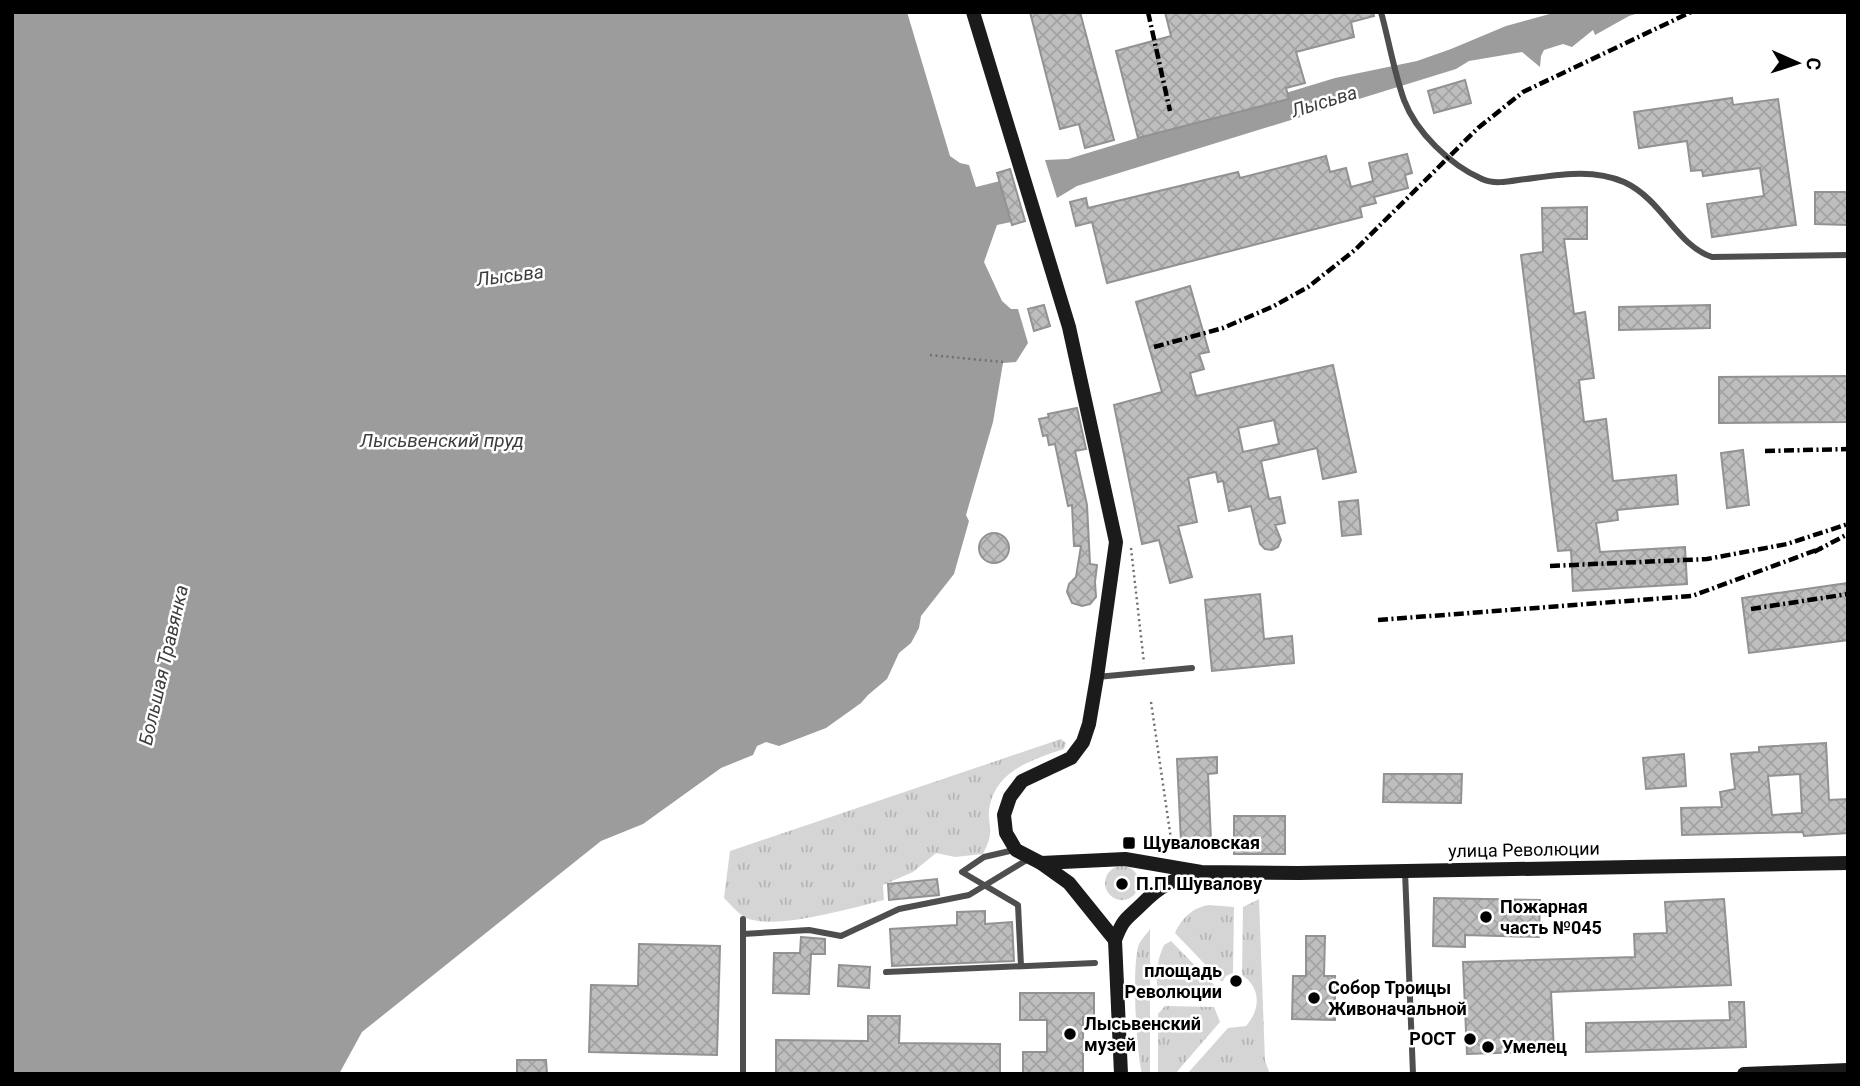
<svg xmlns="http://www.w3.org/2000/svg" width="1860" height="1086" font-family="Roboto,sans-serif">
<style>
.grass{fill:url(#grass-tufts)}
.water{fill:#9c9c9c}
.building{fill:url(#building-cross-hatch);stroke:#929292;stroke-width:2;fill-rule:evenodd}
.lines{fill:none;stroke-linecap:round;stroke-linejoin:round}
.path{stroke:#707070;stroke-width:2.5;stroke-dasharray:2 3.5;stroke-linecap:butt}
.lane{stroke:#4e4e4e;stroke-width:6}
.secondary{stroke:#1b1b1b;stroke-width:14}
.rail{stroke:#000;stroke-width:4.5;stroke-dasharray:10 3.5 2 3.5;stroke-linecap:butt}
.poi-dot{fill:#000;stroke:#fff;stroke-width:2.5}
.labels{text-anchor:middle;stroke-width:5;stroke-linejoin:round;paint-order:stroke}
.poi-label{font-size:18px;font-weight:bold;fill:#000;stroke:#fff;text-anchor:start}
.street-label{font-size:18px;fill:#000;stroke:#fff}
.water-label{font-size:19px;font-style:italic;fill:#3d3d3d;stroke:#fff}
</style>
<defs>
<pattern id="grass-tufts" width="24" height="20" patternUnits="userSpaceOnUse" patternTransform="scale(1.75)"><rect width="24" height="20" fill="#d5d5d5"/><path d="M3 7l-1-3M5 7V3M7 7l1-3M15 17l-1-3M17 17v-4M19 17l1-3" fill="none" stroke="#b5b5b5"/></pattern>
<pattern id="building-cross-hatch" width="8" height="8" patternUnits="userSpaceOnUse" patternTransform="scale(1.75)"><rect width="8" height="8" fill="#bebebe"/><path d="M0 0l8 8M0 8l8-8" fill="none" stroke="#a2a2a2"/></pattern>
</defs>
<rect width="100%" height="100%" fill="#fff"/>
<g class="grass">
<path d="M1061,739L1066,743L1064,749C1031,760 994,771 989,811C988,819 991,826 990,833C990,840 986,847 983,854L955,857L936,853L913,872L883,885L884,900C851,908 781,929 749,919C740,916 731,905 724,898L730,851Z"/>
<circle cx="1122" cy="883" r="17"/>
<path d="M1259,899L1265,1061L1270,1074H1187L1228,1028L1246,1026C1261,1009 1261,988 1242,975L1243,907Z"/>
<path d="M1209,905L1234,907L1233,973L1226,976L1222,982L1175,933C1181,919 1193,907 1209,905Z"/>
<path d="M1150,929V1074H1142C1136,1048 1132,972 1138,947C1140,940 1146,935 1150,929Z"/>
<path d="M1171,941L1218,989L1214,1000L1163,999C1152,985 1157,960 1164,945Z"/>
<polygon points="1165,1006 1214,1007 1220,1022 1175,1074 1158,1074 1158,1014"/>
</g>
<g class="water">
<polygon points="12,12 907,12 950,156 960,163 969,165 976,187 1000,181 1011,222 997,225 984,262 1002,301 1011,309 1018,309 1028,343 1016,362 1003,363 993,422 966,515 969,521 954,574 921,616 919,628 911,643 899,653 887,679 868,695 861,703 826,728 779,746 766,742 757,746 753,755 721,768 643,824 601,841 362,1032 339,1074 12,1074"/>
<polygon points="1557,12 1642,12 1629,16 1595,35 1593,30 1572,47 1563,44 1544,50 1541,56 1540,67 1522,52 1469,61 1456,69 1077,186 1057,198 1045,160 1068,159 1335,78 1417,61 1451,49 1506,26"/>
</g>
<g class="building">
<polygon points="1030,12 1080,12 1114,140 1085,148 1079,124 1060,129"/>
<polygon points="1165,12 1373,12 1374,16 1351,22 1354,37 1296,52 1305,83 1286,88 1289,99 1138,138 1116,51 1171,36"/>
<polygon points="1465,80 1471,103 1434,113 1428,91"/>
<polygon points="1732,98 1733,105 1778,99 1796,225 1712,237 1707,204 1764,196 1760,168 1703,176 1702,170 1691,171 1687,141 1639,148 1634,112"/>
<polygon points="1407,154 1412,173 1405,175 1408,188 1374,197 1376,203 1360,207 1362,217 1107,283 1092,222 1076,226 1070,202 1086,198 1088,208 1238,172 1240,178 1326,156 1330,172 1346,168 1351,187 1373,181 1369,163"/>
<polygon points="1010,169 1025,221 1012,225 997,173"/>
<polygon points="1815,192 1848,192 1848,225 1815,224"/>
<polygon points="1587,207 1587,239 1564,239 1574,314 1585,312 1594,378 1579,380 1584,422 1606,419 1613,481 1676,475 1678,504 1617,510 1618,520 1596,523 1600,552 1685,547 1687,584 1573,591 1571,550 1558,551 1521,255 1543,252 1542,208"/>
<path d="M1190,286L1209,352L1199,354L1204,369L1190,373L1196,396L1333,365L1356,472L1323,479L1317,448L1261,461L1269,499L1280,497L1285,523L1275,525L1281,540L1278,547L1272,550L1265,549L1260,544L1251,506L1229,511L1223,481L1218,482L1216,472L1188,478L1197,522L1178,526L1192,577L1170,583L1159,540L1142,544L1114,405L1162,392L1136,302ZM1274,420L1279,444L1243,452L1238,428Z"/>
<polygon points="1044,305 1050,326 1034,331 1028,309"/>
<polygon points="1710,305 1710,328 1619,330 1619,307"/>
<polygon points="1848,376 1848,422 1719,423 1719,377"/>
<polygon points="1077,408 1086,449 1075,451 1087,505 1090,564 1097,565 1095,582 1096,597 1090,604 1082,606 1072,603 1067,592 1069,584 1076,577 1081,546 1074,546 1072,505 1068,506 1055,444 1049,445 1047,435 1043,436 1039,419 1049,417 1048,414"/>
<polygon points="1743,450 1749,505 1727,508 1721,453"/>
<polygon points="1358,500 1361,534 1342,536 1339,502"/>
<circle cx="994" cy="548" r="15"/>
<polygon points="1848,583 1848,640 1749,653 1742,598"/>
<polygon points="1260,594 1264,639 1292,636 1294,663 1212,671 1205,600"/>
<path d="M1826,743L1829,800L1848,799V833L1804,836L1803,832L1682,835L1681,808L1722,807L1720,792L1735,789L1731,754L1759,752V747ZM1800,774L1802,813L1772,815L1768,776Z"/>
<polygon points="1684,754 1686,786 1646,789 1643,758"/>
<polygon points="1217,757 1217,773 1208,774 1211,840 1181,842 1177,759"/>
<polygon points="1384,774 1462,774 1461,803 1383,802"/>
<rect x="1234" y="816" width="51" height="38"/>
<polygon points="937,879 939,895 889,900 888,884"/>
<polygon points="1434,898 1540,900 1539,937 1465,935 1465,947 1433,946"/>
<polygon points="1724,899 1731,985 1551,992 1554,1051 1467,1054 1463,962 1635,957 1634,934 1667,933 1665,902"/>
<polygon points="985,911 985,924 1012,922 1014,961 892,966 890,929 957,925 957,912"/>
<polygon points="1306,936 1325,936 1324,976 1335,976 1335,1020 1292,1019 1293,976 1306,976"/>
<polygon points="801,937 825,939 825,954 811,954 809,994 773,993 774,953 800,953"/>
<polygon points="639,944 720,946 717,1055 589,1052 591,985 638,986"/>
<polygon points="839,965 870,967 869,988 838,986"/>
<polygon points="1020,993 1094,993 1094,1017 1083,1017 1083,1074 1023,1074 1023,1052 1047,1052 1047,1020 1020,1020"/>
<polygon points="1729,1002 1744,1002 1746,1047 1586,1052 1586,1023 1730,1020"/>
<polygon points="868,1016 900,1016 899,1043 1000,1044 1000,1074 776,1074 776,1040 868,1041"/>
<polygon points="517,1060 546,1060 547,1074 517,1074"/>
</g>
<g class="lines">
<g class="path">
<polyline points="930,355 1003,362"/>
<polyline points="1131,548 1144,663"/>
<polyline points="1151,702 1172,846"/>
</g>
<g class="lane">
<path d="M1381,12C1389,41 1394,72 1404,100C1416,132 1450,165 1482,179C1493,184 1506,182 1518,180C1553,176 1590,167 1624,182C1663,200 1676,245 1712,257L1848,255"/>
<polyline points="1097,677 1192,668"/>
<polyline points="1014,850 984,857 962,872 1018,905 1021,966"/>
<polyline points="1405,871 1413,1074"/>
<polyline points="743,919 743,1074"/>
<polyline points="743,934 809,930 841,936 899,909 969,895 1030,858"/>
<polyline points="886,972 1095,963"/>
</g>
<g class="secondary">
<polyline points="973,12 1069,327 1116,542 1097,677 1089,724 1083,742 1071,758 1022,781 1010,797 1004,815 1006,833 1016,850 1041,863 1069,883 1115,940"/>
<polyline points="1041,863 1125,859 1201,872 1299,873 1848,863"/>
<path d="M1121,1074L1115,940C1124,917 1126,920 1142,904C1160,886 1172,880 1196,873"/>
<polyline points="1744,1074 1848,1070"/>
</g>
<g class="rail">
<polyline points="1148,12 1170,111"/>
<polyline points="1154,347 1223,328 1274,306 1308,287 1355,250 1478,128 1523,92 1691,12"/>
<polyline points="1765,451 1848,449"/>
<polyline points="1814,552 1848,534"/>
<polyline points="1550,566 1707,559 1787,544 1848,524"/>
<polyline points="1751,609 1848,594"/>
<polyline points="1378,620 1692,596 1822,548"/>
</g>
</g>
<g class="poi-dot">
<rect x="1122" y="836" width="14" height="14" rx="3.5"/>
<circle cx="1122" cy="884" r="7"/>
<circle cx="1486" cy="917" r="7"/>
<circle cx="1236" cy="981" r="7"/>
<circle cx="1314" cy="998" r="7"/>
<circle cx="1070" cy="1034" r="7"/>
<circle cx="1470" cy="1039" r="7"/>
<circle cx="1488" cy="1047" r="7"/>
</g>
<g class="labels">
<g class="poi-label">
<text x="1143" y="849">Щуваловская</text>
<text x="1136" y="890">П.П. Шувалову</text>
<text x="1500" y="913">Пожарная<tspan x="1500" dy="21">часть №045</tspan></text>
<text x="1222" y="977" text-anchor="end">площадь<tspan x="1222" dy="21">Революции</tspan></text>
<text x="1328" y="994">Собор Троицы<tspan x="1328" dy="21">Живоначальной</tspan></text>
<text x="1084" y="1030">Лысьвенский<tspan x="1084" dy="21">музей</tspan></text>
<text x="1456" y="1045" text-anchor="end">РОСТ</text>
<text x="1502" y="1053">Умелец</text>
</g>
<g class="street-label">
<text transform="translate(1524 850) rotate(-1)" y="6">улица Революции</text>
</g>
<g class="water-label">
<text transform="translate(1324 101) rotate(-17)" y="7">Лысьва</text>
<text transform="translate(510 275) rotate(-7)" y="7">Лысьва</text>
<text x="442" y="447">Лысьвенский пруд</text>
<text transform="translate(163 665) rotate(-77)" y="7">Большая Травянка</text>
</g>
</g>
<rect width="1860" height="1086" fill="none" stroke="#000000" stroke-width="28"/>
<g transform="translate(1797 63) rotate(93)" stroke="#ffffff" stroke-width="5" paint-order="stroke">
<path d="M0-5L12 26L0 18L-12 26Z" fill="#000000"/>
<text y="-10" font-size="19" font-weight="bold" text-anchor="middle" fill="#000000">С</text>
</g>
</svg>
